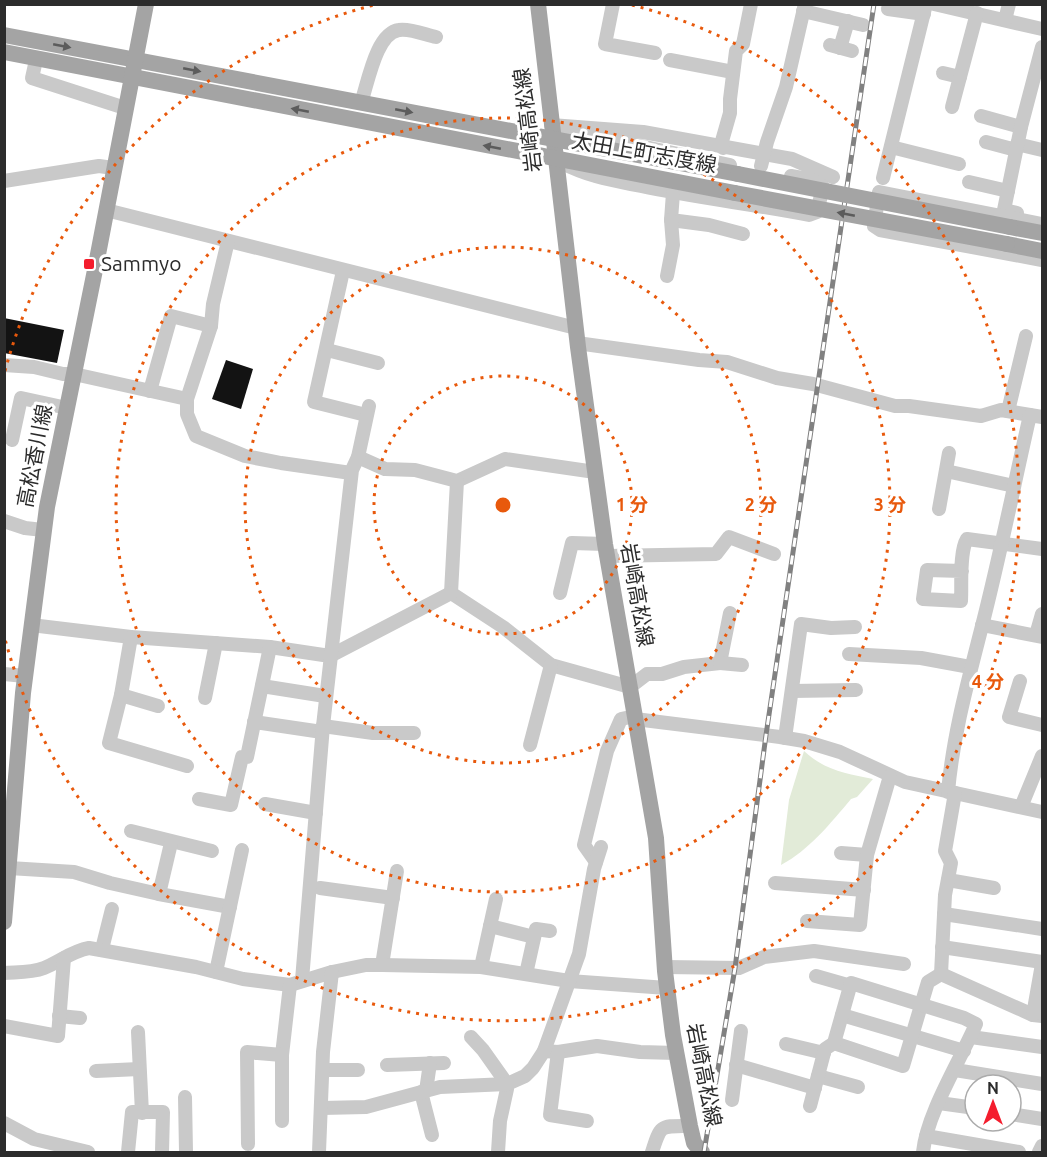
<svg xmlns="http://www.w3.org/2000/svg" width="1047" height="1157" font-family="Ubuntu,'Noto Sans JP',sans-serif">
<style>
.green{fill:#e2ebd8}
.building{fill:#131313}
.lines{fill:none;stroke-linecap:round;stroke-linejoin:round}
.minor{stroke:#c9c9c9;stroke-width:14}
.major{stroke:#a4a4a4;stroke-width:16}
.rail-casing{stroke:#818181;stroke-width:5}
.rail{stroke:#fff;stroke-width:3;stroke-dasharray:9;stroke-linecap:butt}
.major-bridge{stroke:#a4a4a4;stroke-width:16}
.oneway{fill:#5c5c5c}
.ring{fill:none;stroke:#e8590c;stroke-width:3;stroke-dasharray:3 6}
.poi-dot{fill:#f41d2d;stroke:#fff;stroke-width:2}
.labels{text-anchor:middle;stroke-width:6;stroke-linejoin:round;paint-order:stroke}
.street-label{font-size:21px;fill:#2c2c2c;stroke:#fff}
.poi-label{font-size:21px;fill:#2c2c2c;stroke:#fff;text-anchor:start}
.centre{fill:#e8590c;stroke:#fff;stroke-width:3}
.ring-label{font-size:18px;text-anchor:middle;font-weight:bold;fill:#e8590c;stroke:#fff;stroke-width:6;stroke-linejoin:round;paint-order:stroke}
</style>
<rect width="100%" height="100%" fill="#fff"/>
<path class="green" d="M804,751C824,770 847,774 873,779L857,797L851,799C830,824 809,850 781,865L789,800Z"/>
<g class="building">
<polygon points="4,318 64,330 57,363 4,353"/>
<polygon points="226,360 253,369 241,409 212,399"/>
</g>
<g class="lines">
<g class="minor">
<polyline points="613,4 605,44 655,53"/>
<polyline points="934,4 1042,29"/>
<polyline points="888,9 924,14"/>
<polyline points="803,11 863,25"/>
<polyline points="1005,20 1009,4"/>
<polyline points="830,45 852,51"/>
<polyline points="840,48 848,21"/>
<polyline points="36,60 32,78 125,108"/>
<polyline points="670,60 733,72"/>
<polyline points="943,73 960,77"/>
<path d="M361,103C368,83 376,33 399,30C410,28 426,35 436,37"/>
<polyline points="952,107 977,13"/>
<polyline points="981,116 1021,127"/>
<polyline points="551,125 643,132 792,159 833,177"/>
<polyline points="561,139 584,134 730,165"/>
<polyline points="986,142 1016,150"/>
<polyline points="1017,144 1042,150"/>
<polyline points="891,147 959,164"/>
<polyline points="723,148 722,141 730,113 730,99 736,51 743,44 751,4"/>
<path d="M562,163C590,177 611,180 641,186C697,198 753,204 809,215L817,212L823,187L813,180L791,176"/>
<polyline points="761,166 767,142 786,87 805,4"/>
<polyline points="883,178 926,4"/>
<polyline points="4,181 99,166 113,168"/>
<polyline points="969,182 1008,191"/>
<polyline points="673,193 671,220 709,225 743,234"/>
<polyline points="106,210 576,328"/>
<polyline points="1017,213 1004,210 1021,127 1042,47"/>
<polyline points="1042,224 879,192 874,226 880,230 1042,260"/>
<polyline points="228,241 213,304 211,326 187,399 187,414 196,436 245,456 281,463 351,473"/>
<polyline points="343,271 314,402 366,415"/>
<polyline points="667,276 673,245 671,220"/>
<polyline points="577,343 699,360 727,362 777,378 813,384 895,406 909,406 981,416 1001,410 1030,415"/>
<polyline points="327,350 378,363"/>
<polyline points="4,365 34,367 63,374 74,374 187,399"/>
<polyline points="150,391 171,316 211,326"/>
<polyline points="1008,411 1026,336"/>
<polyline points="12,440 21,398 67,408"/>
<polyline points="358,457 385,469 415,470 457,481 505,459 595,472"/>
<polyline points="946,471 1014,486"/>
<polyline points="457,481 451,593 503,627 551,665 630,687 647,674 662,674 684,667 720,663 730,613"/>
<polyline points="939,509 949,453"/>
<polyline points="4,521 25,528 43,530"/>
<polyline points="607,556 716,554 729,537 774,554"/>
<path d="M962,571L927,570L923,599L961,601C962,585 959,552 967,539L1042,549"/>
<polyline points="560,593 572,543 605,544"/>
<polyline points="31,625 131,637 270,647 330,656 451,593"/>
<polyline points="982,625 1042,637"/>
<polyline points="1036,635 1042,614"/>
<polyline points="131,637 121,695 109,743 187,766"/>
<polyline points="849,654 921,658 970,667"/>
<polyline points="720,663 742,665"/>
<polyline points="4,674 25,676"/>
<polyline points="1020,681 1009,717 1042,725"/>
<polyline points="262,686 325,696"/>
<polyline points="792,691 856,690"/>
<polyline points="121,695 158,706"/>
<polyline points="205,698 216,643"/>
<polyline points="635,719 780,737 804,741 840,752 905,782 1042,812"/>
<polyline points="254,722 322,732"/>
<polyline points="323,726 373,733 414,733"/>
<polyline points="785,738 801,624 831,628 855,627"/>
<polyline points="530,745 551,665"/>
<path d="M948,792C953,735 968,681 982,626C1000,556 1014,485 1030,415L1042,417"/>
<polyline points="199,799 231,805 242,757 247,757 270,647"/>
<polyline points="265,804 316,813"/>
<polyline points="1021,807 1042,756"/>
<polyline points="131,831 212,851"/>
<polyline points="841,853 867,855"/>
<polyline points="596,862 584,845 607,751 621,719 635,716"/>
<polyline points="9,868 74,872 110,883 159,894 230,907"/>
<polyline points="948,880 994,888"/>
<polyline points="775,883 864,890"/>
<polyline points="320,888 393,898"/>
<polyline points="159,894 171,843"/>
<polyline points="944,914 1042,929"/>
<polyline points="807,921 860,925 867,855 890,776"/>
<polyline points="490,926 534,937"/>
<polyline points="942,947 1042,962"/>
<polyline points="102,949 112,909"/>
<polyline points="382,965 397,871"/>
<polyline points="481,967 496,899"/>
<polyline points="665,967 739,968 764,957 814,951 904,964"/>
<polyline points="216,972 242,850"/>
<path d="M4,973C18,972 31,973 44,968C59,962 72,951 89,948L196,967L243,979L290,985L332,972L366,965H382L481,967L569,981L667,988"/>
<polyline points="526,974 536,929 550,931"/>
<polyline points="941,974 945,895 951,863 945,851 955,793"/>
<polyline points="941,974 1033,1015 1042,1016"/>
<polyline points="816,976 851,986"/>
<polyline points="302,980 323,726 352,470 358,457 369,406"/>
<polyline points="842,1015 964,1051"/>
<polyline points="1033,1015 1042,964"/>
<polyline points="59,1016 80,1018"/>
<polyline points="4,1026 58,1036 64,958"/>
<polyline points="138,1032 142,1113"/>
<polyline points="471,1037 483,1050 507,1084 507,1089 500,1121 498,1152"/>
<polyline points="971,1037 1042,1047"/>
<polyline points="834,1043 903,1066 928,982 941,974"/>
<polyline points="786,1044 824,1053"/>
<polyline points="544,1051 558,1052 597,1046 640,1052 676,1053"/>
<polyline points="558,1052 550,1115 587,1121"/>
<polyline points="387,1065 444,1063"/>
<polyline points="736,1065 815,1088"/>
<polyline points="323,1070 358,1070"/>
<polyline points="955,1070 1042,1084"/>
<polyline points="96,1071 139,1069"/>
<polyline points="818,1076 858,1087"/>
<polyline points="426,1091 430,1063"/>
<polyline points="421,1092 432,1135"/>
<polyline points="185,1097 186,1152"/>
<polyline points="732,1100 741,1031"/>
<polyline points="939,1103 975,1108"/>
<path d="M810,1106L825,1049L834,1043L851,983L964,1018L976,1024C960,1061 927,1113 923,1152"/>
<polyline points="322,1108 366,1107 440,1087 507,1084 525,1076 533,1068 544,1051 579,954 594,869 601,847"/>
<polyline points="1011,1114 1042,1119"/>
<polyline points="282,1121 282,1055 290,985"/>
<polyline points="4,1123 34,1139 88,1152"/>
<polyline points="926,1136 1019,1152"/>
<polyline points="248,1144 247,1052 282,1055"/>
<polyline points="128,1152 132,1112 163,1112 162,1152"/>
<polyline points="319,1152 323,1052 332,972"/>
<path d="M652,1152C661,1124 660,1126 690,1126"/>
<polyline points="1039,1152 1042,1146"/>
</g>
<g class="major">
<polyline points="538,4 578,347 605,544 656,838 665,971 673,1035 690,1126 694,1143 702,1152"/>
<polyline points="4,35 738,174"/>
<polyline points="4,52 735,193"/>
<polyline points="1010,227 1042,233"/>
<polyline points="1007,244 1042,251"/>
<polyline points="4,922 23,693 47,507 95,270 146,4"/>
</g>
<defs>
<polyline id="rail" points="704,1152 735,968 766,735 874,4"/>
</defs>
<use href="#rail" class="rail-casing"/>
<use href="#rail" class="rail"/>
<g class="major-bridge">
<polyline points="738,174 1010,227"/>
<polyline points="735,193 1007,244"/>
</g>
</g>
<defs><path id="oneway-solid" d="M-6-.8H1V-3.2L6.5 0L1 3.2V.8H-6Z" transform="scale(1.5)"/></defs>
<g class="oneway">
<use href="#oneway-solid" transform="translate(62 46) rotate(11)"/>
<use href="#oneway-solid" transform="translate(192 70) rotate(11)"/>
<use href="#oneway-solid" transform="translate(300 110) rotate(-169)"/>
<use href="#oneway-solid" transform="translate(404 111) rotate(11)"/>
<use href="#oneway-solid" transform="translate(492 147) rotate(-169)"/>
<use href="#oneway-solid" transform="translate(846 214) rotate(-169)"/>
</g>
<g class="ring">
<circle cx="503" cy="505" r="129"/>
<circle cx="503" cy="505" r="258"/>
<circle cx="503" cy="505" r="387"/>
<path d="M5 371A516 516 0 0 1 374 5M632 5A516 516 0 1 1 5 639"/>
</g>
<rect class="poi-dot" x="83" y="258" width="12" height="12" rx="3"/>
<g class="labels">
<g class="street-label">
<text transform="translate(528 120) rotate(-97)" y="7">岩崎高松線</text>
<text transform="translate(644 153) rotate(10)" y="7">太田上町志度線</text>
<text transform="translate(35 456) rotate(-79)" y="7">高松香川線</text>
<text transform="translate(637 595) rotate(80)" y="7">岩崎高松線</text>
<text transform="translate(704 1075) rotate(79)" y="7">岩崎高松線</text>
</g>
<g class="poi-label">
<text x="101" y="271">Sammyo</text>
</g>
</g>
<circle cx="503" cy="505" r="9" class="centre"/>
<g class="ring-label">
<text x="632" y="511">1 分</text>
<text x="761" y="511">2 分</text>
<text x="890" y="511">3 分</text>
<text x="988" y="688">4 分</text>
</g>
<rect width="1047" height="1157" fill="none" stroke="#2c2c2c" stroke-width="12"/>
<g transform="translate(993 1103)"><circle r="28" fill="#ffffff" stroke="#ababab" stroke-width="1.5"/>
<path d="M0-4.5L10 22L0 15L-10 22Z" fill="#f41d2d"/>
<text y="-9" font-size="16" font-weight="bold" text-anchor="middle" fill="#2c2c2c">N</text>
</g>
</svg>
